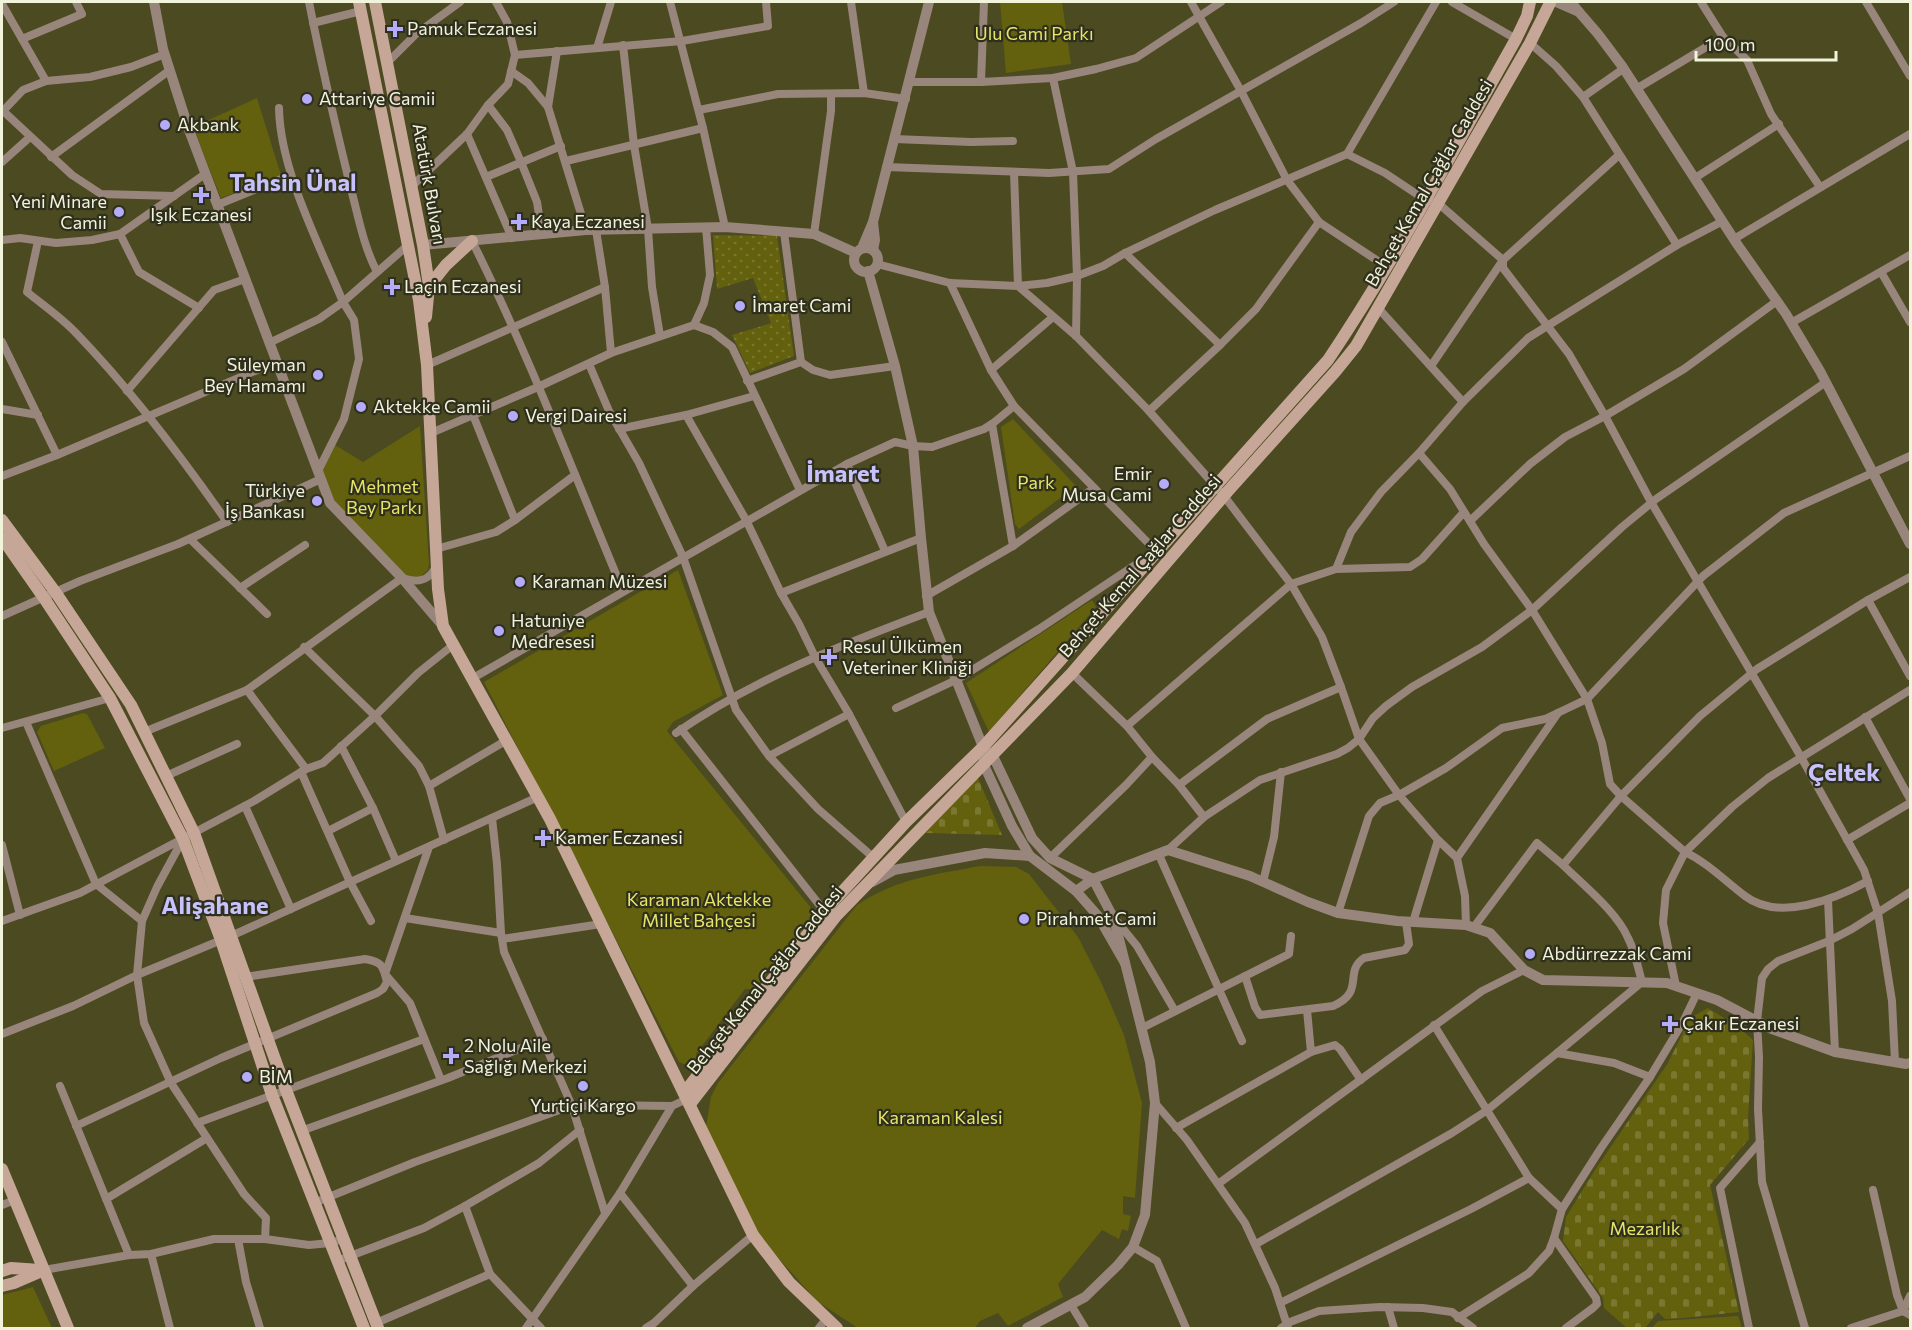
<svg xmlns="http://www.w3.org/2000/svg" width="1912" height="1330" font-family="Commissioner,sans-serif">
<style>
.grass{fill:url(#grass-dots)}
.cemetery{fill:url(#cemetery-stones)}
.park{fill:#63610e}
.lines{fill:none;stroke-linecap:round;stroke-linejoin:round}
.minor{stroke:#98857b;stroke-width:8}
.tertiary{stroke:#98857b;stroke-width:10}
.secondary{stroke:#c5a697;stroke-width:12}
.poi-dot{fill:#b4acf9;stroke:#2f2f1d;stroke-width:2}
.labels{text-anchor:middle;stroke-width:4.5;stroke-linejoin:round;paint-order:stroke}
.poi-label{font-size:18px;fill:#f2f3db;stroke:#2f2f1d;text-anchor:start}
.park-label{font-size:18px;fill:#e7e568;stroke:#2f2f1d}
.street-label{font-size:18px;fill:#f2f3db;stroke:#2f2f1d}
.district-label{font-size:24px;font-weight:bold;fill:#c7c2fb;stroke:#2f2f1d}
</style>
<defs>
<pattern id="grass-dots" width="8" height="8" patternUnits="userSpaceOnUse" patternTransform="scale(1.5)"><rect width="8" height="8" fill="#63610e"/><path d="M2 2h.1M6 6h.1" fill="none" stroke="#7a7830" stroke-width="1.8" stroke-linecap="round"/></pattern>
<pattern id="cemetery-stones" width="16" height="16" patternUnits="userSpaceOnUse" patternTransform="scale(1.5)"><rect width="16" height="16" fill="#63610e"/><path d="M2 7V4a2 2 0 0 1 4 0v3zM10 15v-3a2 2 0 0 1 4 0v3z" fill="#7a7830"/></pattern>
</defs>
<rect width="100%" height="100%" fill="#4b4a20"/>
<polygon class="grass" points="713,235 777,236 794,356 750,373 732,335 771,323 753,278 717,289"/>
<g class="cemetery">
<polygon points="978,778 1002,835 925,833"/>
<polygon points="1708,1008 1740,1028 1753,1040 1748,1118 1749,1139 1710,1185 1739,1312 1684,1318 1665,1319 1658,1312 1645,1328 1627,1328 1604,1308 1603,1298 1563,1241 1566,1217 1595,1170 1668,1063 1690,1018"/>
</g>
<g class="park">
<polygon points="1000,2 1062,2 1071,64 1006,73"/>
<polygon points="257,98 281,175 221,198 193,127"/>
<polygon points="1013,419 1076,486 1019,529 1015,524 1001,427"/>
<polygon points="420,426 429,564 428,570 420,577 408,577 332,502 321,472 335,445 363,462"/>
<polygon points="678,570 723,695 673,722 667,731 816,914 754,989 745,989 696,1054 698,1062 688,1066 679,1062 484,682"/>
<polygon points="1092,600 1096,607 989,732 966,683"/>
<polygon points="83,713 87,714 105,748 54,771 37,732 41,726"/>
<path d="M980,866L1016,867L1029,874L1078,937L1101,982L1124,1035L1142,1103L1135,1198L1123,1196V1214L1131,1216L1128,1231L1122,1229L1119,1239L1102,1230L1058,1284L1063,1297L1008,1326L998,1313L980,1321L975,1328H858L818,1302L763,1241L747,1212L706,1126L711,1097L718,1083L857,905C898,878 933,875 980,866Z"/>
<polygon points="33,1287 52,1328 2,1328 2,1295"/>
<polygon points="1738,1316 1742,1328 1652,1328 1658,1321"/>
</g>
<g class="lines">
<g class="minor">
<path d="M309,2C321,63 335,124 350,185C358,215 363,245 377,272"/>
<polyline points="670,2 703,128 725,227"/>
<polyline points="851,2 864,93"/>
<polyline points="1191,2 1241,91 1287,180 1319,222 1387,267"/>
<polyline points="1452,2 1516,39"/>
<polyline points="1866,2 1910,76"/>
<polyline points="2,4 46,81"/>
<polyline points="313,23 361,11"/>
<polyline points="1723,37 1747,60 1771,114 1820,187"/>
<polyline points="22,39 82,14 76,2"/>
<polyline points="1530,43 1556,66 1583,97 1677,245"/>
<polyline points="623,45 634,145 648,229 652,287 660,336"/>
<polyline points="597,48 611,2"/>
<polyline points="557,51 548,107 586,230"/>
<polyline points="515,55 682,41 768,26 766,2"/>
<polyline points="388,62 416,34 460,2"/>
<polyline points="511,71 528,83 548,107"/>
<polyline points="1053,78 1073,172 1077,276 1076,336"/>
<polyline points="909,82 981,82 1053,78 1096,69 1136,58 1221,2"/>
<polyline points="981,82 984,2"/>
<polyline points="1636,89 1723,37 1701,2"/>
<polyline points="1583,97 1623,69"/>
<polyline points="488,105 507,130 521,162 537,202 542,234"/>
<path d="M279,108C280,170 319,244 343,302L354,320L359,359L344,419L318,471"/>
<polyline points="2,110 72,175 101,194 174,196"/>
<polyline points="699,110 778,94 864,93 906,99"/>
<polyline points="3,111 23,90 46,81 90,77 131,67 165,54"/>
<polyline points="467,134 512,238"/>
<polyline points="894,139 971,142 1013,141"/>
<polyline points="1347,154 1436,2"/>
<polyline points="51,157 170,70"/>
<polyline points="566,161 703,128"/>
<polyline points="2,162 30,137"/>
<polyline points="886,167 1049,173 1109,169 1156,139 1361,23 1394,2"/>
<polyline points="1014,172 1018,286 1076,336 1149,411 1224,496 1291,584 1322,637 1341,687 1359,739 1399,795 1438,840 1457,858 1465,896 1466,925"/>
<polyline points="486,177 561,146"/>
<polyline points="1695,178 1779,124"/>
<polyline points="412,186 467,134 488,105 508,84 515,55 507,22 496,2"/>
<polyline points="217,205 291,175"/>
<polyline points="596,230 605,287 611,353"/>
<polyline points="784,232 801,362"/>
<polyline points="120,234 139,272 199,308"/>
<polyline points="814,234 831,111 831,94"/>
<polyline points="1734,239 1910,134"/>
<polyline points="2,240 20,238 56,243 92,240 120,234 205,174"/>
<path d="M38,241L27,292C43,305 62,318 76,333C132,391 181,456 227,522"/>
<path d="M472,241C529,355 574,474 623,591"/>
<polyline points="1125,253 1220,345"/>
<polyline points="877,264 950,283 1018,286 1047,283 1077,276 1103,266 1125,253 1215,210 1347,154 1385,173 1424,199 1439,204 1503,260 1503,268 1569,354 1605,416 1651,502 1801,757 1864,870 1878,913 1892,1001 1895,1062"/>
<polyline points="1881,272 1910,322"/>
<polyline points="1379,309 1463,402"/>
<polyline points="1791,323 1910,255"/>
<polyline points="694,325 704,303 710,275 706,227"/>
<polyline points="2,342 57,455"/>
<polyline points="269,343 319,319 343,302 407,246"/>
<polyline points="589,364 609,411 639,463 683,557 736,710 769,756 818,809 874,858"/>
<polyline points="427,365 605,287"/>
<polyline points="1431,366 1503,260 1619,155"/>
<polyline points="991,370 1053,317"/>
<polyline points="747,381 801,362 813,370 830,375 895,366"/>
<polyline points="127,391 214,290 245,279"/>
<polyline points="2,409 38,415"/>
<polyline points="1149,411 1220,345 1256,309 1319,222"/>
<polyline points="473,415 515,520"/>
<polyline points="686,415 746,520 781,593 799,624 815,657 849,714 906,822"/>
<polyline points="992,424 1013,546"/>
<polyline points="619,429 686,415 754,396"/>
<polyline points="431,433 538,387 611,353 694,325 713,332 732,347 800,490"/>
<path d="M1419,453L1450,489L1484,544L1532,610L1587,699L1602,743L1610,784L1621,796L1685,852C1708,863 1725,881 1745,896C1779,922 1835,899 1868,881"/>
<polyline points="847,464 885,551"/>
<polyline points="2,476 57,455 276,362"/>
<polyline points="1470,521 1530,464 1565,437 1605,416 1684,369 1777,301"/>
<polyline points="190,539 267,614"/>
<polyline points="436,549 496,532 515,520 575,475"/>
<polyline points="1336,569 1410,567 1422,559 1464,512"/>
<polyline points="240,588 305,545"/>
<polyline points="781,593 921,538"/>
<polyline points="926,596 1013,546 1094,488"/>
<polyline points="1868,600 1910,676"/>
<polyline points="2,616 80,581 178,544 321,479"/>
<polyline points="304,647 375,716 419,766 429,786 444,840"/>
<polyline points="1072,673 1127,726 1152,757 1179,785 1204,817"/>
<polyline points="473,678 847,464 895,442 913,446 932,447 984,429 992,424 1014,406"/>
<polyline points="247,690 306,769"/>
<polyline points="896,708 956,680 1039,629 1156,551 1014,406 991,370 950,283"/>
<polyline points="1865,717 1910,799"/>
<polyline points="26,722 96,884 142,921"/>
<polyline points="1127,726 1291,584 1336,569 1351,532 1381,492 1419,453 1463,402 1528,338 1677,245 1723,221"/>
<polyline points="2,728 110,698"/>
<polyline points="681,729 825,912"/>
<path d="M144,732L247,690L402,578C417,583 429,582 436,566"/>
<path d="M676,733C754,679 841,645 929,612"/>
<polyline points="341,746 373,808 396,861"/>
<polyline points="769,756 849,714"/>
<polyline points="301,772 350,882 371,921"/>
<polyline points="166,776 237,744"/>
<polyline points="1179,785 1267,719 1341,687"/>
<polyline points="429,786 507,740"/>
<polyline points="245,806 291,909"/>
<polyline points="492,818 497,864 501,933 504,952 572,1106 605,1213"/>
<polyline points="328,831 373,808"/>
<polyline points="183,839 157,887 142,921 137,975 144,1023 171,1083 244,1194 266,1218 265,1239"/>
<polyline points="1847,840 1910,803"/>
<polyline points="2,845 20,915"/>
<polyline points="429,847 385,974 410,1003 441,1080"/>
<polyline points="1168,850 1204,817 1260,780 1337,754 1348,748 1359,739 1373,718 1386,706 1412,687 1482,647 1532,610 1622,527 1656,499 1826,382"/>
<polyline points="1159,855 1242,1041"/>
<polyline points="1050,858 1126,785 1152,757"/>
<polyline points="1457,858 1558,713"/>
<polyline points="1263,882 1274,837 1281,772"/>
<polyline points="1828,900 1835,1052"/>
<polyline points="1338,913 1369,816 1380,803 1399,795 1446,768 1502,728 1545,719 1587,699 1703,576 1784,513 1910,456"/>
<polyline points="405,918 501,933"/>
<polyline points="1115,919 1137,946 1175,1011"/>
<polyline points="2,921 80,893 254,801 306,769 323,763 375,716 418,673 453,645"/>
<polyline points="1413,922 1438,840"/>
<polyline points="1474,927 1537,843 1563,865 1621,796 1700,716 1757,669 1868,600 1910,577"/>
<polyline points="502,939 601,924"/>
<path d="M1245,976L1255,1007L1260,1015L1333,1006C1366,992 1343,972 1364,958L1405,950L1409,944L1406,922"/>
<polyline points="1676,986 1663,923 1666,890 1685,852 1732,807 1768,778 1910,690"/>
<polyline points="1434,1025 1529,1178 1562,1209"/>
<polyline points="1142,1028 1289,954 1291,936"/>
<polyline points="2,1034 73,1006 137,975 231,936 538,797"/>
<polyline points="1311,1052 1335,1045 1340,1049 1361,1080"/>
<path d="M1557,1053L1642,982C1638,968 1635,951 1628,938C1617,912 1583,885 1563,865"/>
<polyline points="60,1086 129,1255"/>
<polyline points="1155,1103 1187,1140 1245,1223 1275,1288 1288,1328"/>
<polyline points="197,1123 424,1039"/>
<path d="M76,1126L221,1058L377,993L383,989L387,982C383,965 382,962 365,959L245,977"/>
<polyline points="1176,1128 1311,1052 1307,1010"/>
<polyline points="301,1131 448,1078 543,1039"/>
<polyline points="1218,1184 1482,991 1524,970"/>
<polyline points="1873,1190 1897,1295 1903,1311"/>
<polyline points="620,1193 693,1286"/>
<polyline points="106,1199 207,1138"/>
<polyline points="314,1203 415,1162 565,1108 596,1105 672,1106 687,1099"/>
<polyline points="2,1205 15,1200"/>
<polyline points="1554,1238 1596,1298 1597,1304 1593,1308 1566,1328"/>
<polyline points="238,1239 246,1282 260,1328"/>
<polyline points="1256,1244 1452,1133 1486,1111 1557,1053 1614,1063 1650,1077"/>
<polyline points="1133,1247 1157,1261 1186,1328"/>
<polyline points="151,1254 170,1328"/>
<polyline points="337,1261 424,1228 465,1206 539,1163 580,1130"/>
<polyline points="44,1270 129,1255 151,1254 214,1239 265,1239 309,1245 330,1243 343,1239"/>
<polyline points="490,1274 541,1328"/>
<polyline points="1280,1303 1471,1209 1529,1178"/>
<polyline points="1071,1305 1085,1328"/>
<polyline points="1388,1307 1394,1328"/>
<polyline points="1903,1311 1910,1296"/>
<polyline points="1458,1318 1529,1273 1549,1251 1554,1238 1562,1209 1601,1148 1650,1077 1683,1022 1697,993"/>
<polyline points="376,1323 490,1274 465,1206"/>
<polyline points="526,1328 620,1193 672,1106"/>
<polyline points="646,1328 654,1323 693,1286 753,1235"/>
<polyline points="819,1328 826,1319"/>
<polyline points="1281,1328 1290,1322 1319,1311 1380,1307 1423,1308 1452,1312 1473,1328"/>
<polyline points="1749,1328 1720,1188 1760,1142"/>
<polyline points="1805,1328 1762,1182 1758,1109 1759,1057 1757,1021 1762,978 1768,969 1778,961 1829,941 1852,929 1910,892"/>
<polyline points="1851,1328 1903,1311 1910,1315"/>
</g>
<g class="tertiary">
<polyline points="154,2 163,49 189,130 330,503 402,578 443,626"/>
<polyline points="1556,2 1579,12 1571,2"/>
<polyline points="1579,12 1598,34 1622,66 1737,244 1786,314 1820,371 1910,544"/>
<polyline points="873,222 929,2"/>
<polyline points="423,245 586,230 725,227 814,234 856,253"/>
<polyline points="862,248 873,222 875,240 873,250"/>
<circle cx="866" cy="260" r="12"/>
<polyline points="868,271 895,366 913,446 921,538 929,612 983,747 984,765 1012,826 1030,856 1076,891 1098,916 1125,963"/>
<polyline points="987,751 993,756 1032,838 1050,858 1093,879 1114,919 1150,1062 1155,1103 1145,1215 1133,1247 1118,1265 1085,1297 1027,1328"/>
<polyline points="872,882 894,870 985,853 1030,856"/>
<polyline points="1076,891 1093,879 1168,850 1250,876 1308,902 1338,913 1397,921 1466,925 1490,933 1524,970 1543,980 1667,983 1717,1000 1772,1029 1835,1052 1906,1064 1910,1063"/>
</g>
<g class="secondary">
<polyline points="359,2 419,300 427,365 438,589 443,626 550,819 753,1235 789,1282 837,1328"/>
<polyline points="375,2 423,245 429,286 426,317"/>
<polyline points="426,290 446,265 472,241"/>
<polyline points="2,520 56,593 131,705 194,833 286,1090 378,1328"/>
<polyline points="2,538 44,598 110,698 183,839 221,940 272,1095 364,1328"/>
<path d="M684,1093L831,904L906,822L983,747L1328,360C1397,257 1455,147 1516,39L1527,16L1530,2"/>
<polyline points="690,1104 836,916 1072,673 1228,491 1335,372 1356,346 1530,43 1550,3"/>
<polyline points="2,1169 68,1328"/>
<polyline points="2,1271 11,1268 40,1270"/>
<polyline points="2,1286 14,1283 44,1270"/>
</g>
</g>
<g class="poi-dot">
<path d="M392 20h6v6h6v6h-6v6h-6v-6h-6v-6h6z"/>
<circle cx="307" cy="99" r="6"/>
<circle cx="165" cy="125" r="6"/>
<path d="M198 186h6v6h6v6h-6v6h-6v-6h-6v-6h6z"/>
<circle cx="119" cy="212" r="6"/>
<path d="M516 213h6v6h6v6h-6v6h-6v-6h-6v-6h6z"/>
<path d="M389 278h6v6h6v6h-6v6h-6v-6h-6v-6h6z"/>
<circle cx="740" cy="306" r="6"/>
<circle cx="318" cy="375" r="6"/>
<circle cx="361" cy="407" r="6"/>
<circle cx="513" cy="416" r="6"/>
<circle cx="1164" cy="484" r="6"/>
<circle cx="317" cy="501" r="6"/>
<circle cx="520" cy="582" r="6"/>
<circle cx="499" cy="631" r="6"/>
<path d="M826 648h6v6h6v6h-6v6h-6v-6h-6v-6h6z"/>
<path d="M540 829h6v6h6v6h-6v6h-6v-6h-6v-6h6z"/>
<circle cx="1024" cy="919" r="6"/>
<circle cx="1530" cy="954" r="6"/>
<path d="M1667 1015h6v6h6v6h-6v6h-6v-6h-6v-6h6z"/>
<path d="M448 1047h6v6h6v6h-6v6h-6v-6h-6v-6h6z"/>
<circle cx="247" cy="1077" r="6"/>
<circle cx="583" cy="1086" r="6"/>
</g>
<g class="labels">
<g class="poi-label">
<text x="407" y="35">Pamuk Eczanesi</text>
<text x="319" y="105">Attariye Camii</text>
<text x="177" y="131">Akbank</text>
<text x="107" y="208" text-anchor="end">Yeni Minare<tspan x="107" dy="21">Camii</tspan></text>
<text x="201" y="221" text-anchor="middle">Işık Eczanesi</text>
<text x="531" y="228">Kaya Eczanesi</text>
<text x="404" y="293">Laçin Eczanesi</text>
<text x="752" y="312">İmaret Cami</text>
<text x="306" y="371" text-anchor="end">Süleyman<tspan x="306" dy="21">Bey Hamamı</tspan></text>
<text x="373" y="413">Aktekke Camii</text>
<text x="525" y="422">Vergi Dairesi</text>
<text x="1152" y="480" text-anchor="end">Emir<tspan x="1152" dy="21">Musa Cami</tspan></text>
<text x="305" y="497" text-anchor="end">Türkiye<tspan x="305" dy="21">İş Bankası</tspan></text>
<text x="532" y="588">Karaman Müzesi</text>
<text x="511" y="627">Hatuniye<tspan x="511" dy="21">Medresesi</tspan></text>
<text x="842" y="653">Resul Ülkümen<tspan x="842" dy="21">Veteriner Kliniği</tspan></text>
<text x="555" y="844">Kamer Eczanesi</text>
<text x="1036" y="925">Pirahmet Cami</text>
<text x="1542" y="960">Abdürrezzak Cami</text>
<text x="1682" y="1030">Çakır Eczanesi</text>
<text x="464" y="1052">2 Nolu Aile<tspan x="464" dy="21">Sağlığı Merkezi</tspan></text>
<text x="259" y="1083">BİM</text>
<text x="583" y="1112" text-anchor="middle">Yurtiçi Kargo</text>
</g>
<g class="park-label">
<text x="1034" y="40">Ulu Cami Parkı</text>
<text x="1036" y="489">Park</text>
<text x="384" y="493">Mehmet<tspan x="384" dy="21">Bey Parkı</tspan></text>
<text x="699" y="906">Karaman Aktekke<tspan x="699" dy="21">Millet Bahçesi</tspan></text>
<text x="940" y="1124">Karaman Kalesi</text>
<text x="1645" y="1235">Mezarlık</text>
</g>
<g class="street-label">
<text transform="translate(1429 183) rotate(-60)" y="6">Behçet Kemal Çağlar Caddesi</text>
<text transform="translate(429 184) rotate(80)" y="6">Atatürk Bulvarı</text>
<text transform="translate(1140 566) rotate(-49)" y="6">Behçet Kemal Çağlar Caddesi</text>
<text transform="translate(765 980) rotate(-51)" y="6">Behçet Kemal Çağlar Caddesi</text>
</g>
<g class="district-label">
<text x="293" y="191">Tahsin Ünal</text>
<text x="843" y="482">İmaret</text>
<text x="1844" y="781">Çeltek</text>
<text x="215" y="914">Alişahane</text>
</g>
</g>
<rect width="1912" height="1330" fill="none" stroke="#f2f3db" stroke-width="6"/>
<path d="M1696 51v9h140v-9" fill="none" stroke="#f2f3db" stroke-width="3"/>
<text x="1705" y="51" font-size="18" fill="#f2f3db" stroke="#2f2f1d" stroke-width="4.5" paint-order="stroke">100 m</text>
</svg>
